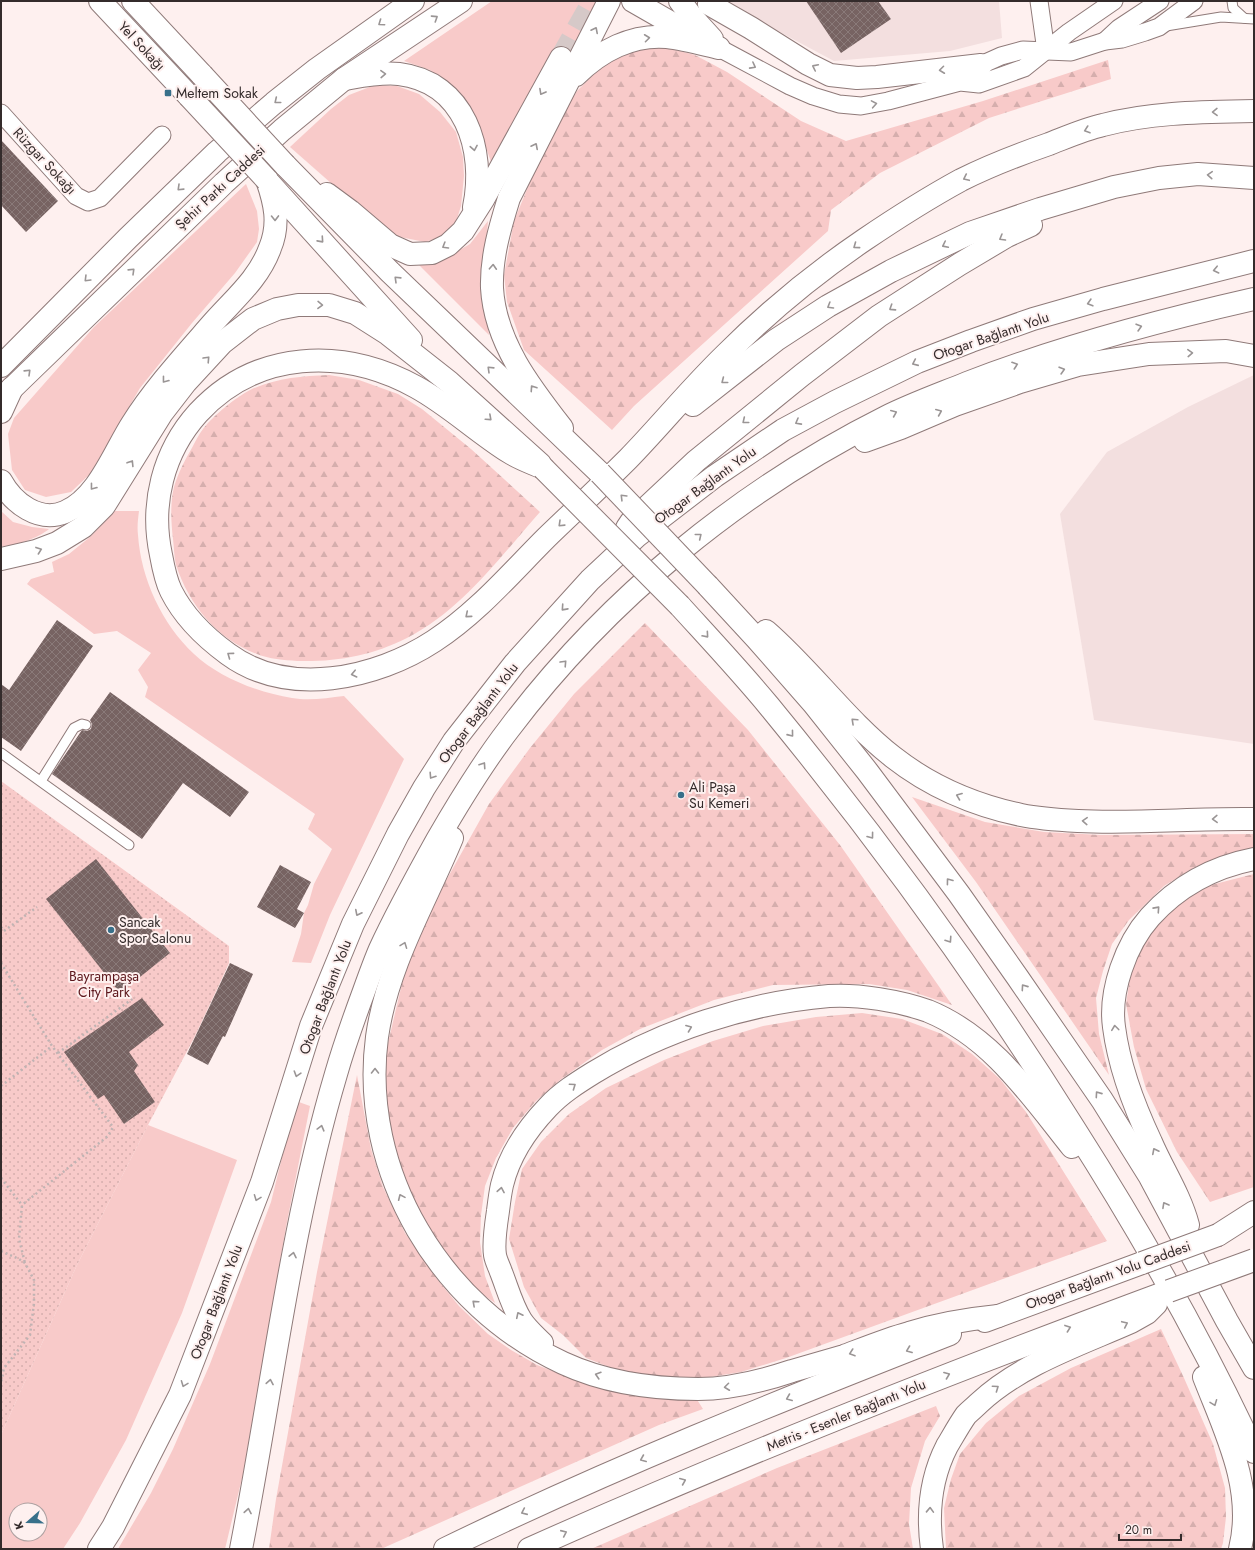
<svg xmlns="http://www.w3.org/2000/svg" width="1255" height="1550" font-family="Jost,sans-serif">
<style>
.built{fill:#f3dfdf}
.grass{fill:#f8cac9;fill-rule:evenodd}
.forest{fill:url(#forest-firs)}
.park{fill:url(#park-dots)}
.building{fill:url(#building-cross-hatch)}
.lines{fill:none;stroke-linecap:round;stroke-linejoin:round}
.primary-tunnel{stroke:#d6c9c8;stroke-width:22;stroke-dasharray:22 11;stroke-linecap:butt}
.lane-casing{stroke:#8f7a79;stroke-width:11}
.street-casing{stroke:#8f7a79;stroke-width:19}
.secondary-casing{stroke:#8f7a79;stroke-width:24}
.primary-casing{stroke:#8f7a79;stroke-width:24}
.highway-casing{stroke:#8f7a79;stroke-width:24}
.path{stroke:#c0b3b3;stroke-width:2.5;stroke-dasharray:2 3;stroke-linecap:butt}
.lane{stroke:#fff;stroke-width:9}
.street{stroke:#fff;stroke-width:17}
.secondary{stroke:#fff;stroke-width:22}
.primary{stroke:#fff;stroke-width:22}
.highway{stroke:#fff;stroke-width:22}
.primary-bridge-casing{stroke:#8f7a79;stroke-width:24;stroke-linecap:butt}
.highway-bridge-casing{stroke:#8f7a79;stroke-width:24;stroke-linecap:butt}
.primary-bridge{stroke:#fff;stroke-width:22}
.highway-bridge{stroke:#fff;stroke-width:22}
.oneway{stroke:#9a9595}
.poi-dot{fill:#38708a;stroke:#fef0ef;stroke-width:1.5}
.labels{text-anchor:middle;stroke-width:4;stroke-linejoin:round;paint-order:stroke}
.street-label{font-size:14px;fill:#342b2b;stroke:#fef0ef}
.poi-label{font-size:14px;fill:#342b2b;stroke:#fef0ef;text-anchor:start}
.park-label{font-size:14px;fill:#5d171c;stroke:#fef0ef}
</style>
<defs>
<pattern id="forest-firs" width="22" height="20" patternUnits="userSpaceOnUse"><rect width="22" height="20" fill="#f8cac9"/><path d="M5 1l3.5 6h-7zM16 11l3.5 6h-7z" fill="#d5aead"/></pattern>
<pattern id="park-dots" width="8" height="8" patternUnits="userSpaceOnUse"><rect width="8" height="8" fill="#f8cac9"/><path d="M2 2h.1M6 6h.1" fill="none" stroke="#d5aead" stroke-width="1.8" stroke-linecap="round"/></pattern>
<pattern id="building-cross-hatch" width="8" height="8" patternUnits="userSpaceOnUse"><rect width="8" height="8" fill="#776362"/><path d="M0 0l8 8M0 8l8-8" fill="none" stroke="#8a7a79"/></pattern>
</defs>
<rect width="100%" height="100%" fill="#fef0ef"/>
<g class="built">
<polygon points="727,1 999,1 1002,38 950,51 834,61 737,9"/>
<polygon points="1254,375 1254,744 1094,720 1060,514 1107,452 1188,407"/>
</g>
<g class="grass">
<polygon points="492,1 599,1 569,58 550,55 491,162 476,118 461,94 430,70 404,61"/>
<polygon points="375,85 397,86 419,94 440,112 456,132 463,157 464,176 461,206 456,222 441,237 425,242 390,235 290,147 331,109 349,95"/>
<polygon points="246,184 257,211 259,229 257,242 235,273 192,323 140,388 90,474 71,492 46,497 25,490 12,470 8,434 14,418 94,327"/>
<polygon points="488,221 484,267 485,308 489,335 418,264 446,258 470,244"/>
<path d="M1,511L13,522L32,527L49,529C38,538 16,546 1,546Z"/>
<path d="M115,511H139C138,519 137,527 138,535C141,579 162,624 194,654C218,677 259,693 292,698C309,701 327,698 344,696L404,759L330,915L311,963L292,962L301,934L304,913L308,905L314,884L332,849L308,829L315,814L145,697L148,687L138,670L151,653L117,631L94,634L27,584L31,579L54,572L52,562L69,554L90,537Z"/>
<polygon points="296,1101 310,1106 286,1227 243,1474 225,1549 118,1549 151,1493 173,1449 210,1364 271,1202"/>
<path d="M148,1125L237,1160L182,1313L126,1440L80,1523L63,1549H1V1435L77,1265ZM16,1510H40V1534H16Z"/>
</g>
<g class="forest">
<polygon points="661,46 695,55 727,72 801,121 846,141 983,101 1108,60 1111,79 989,118 880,173 831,210 828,231 634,406 612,430 524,350 507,302 504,275 514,221 530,182 557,122 577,91 604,64 636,50"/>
<path d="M329,375L359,380L398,394L422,409L471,449L540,512C501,556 461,611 407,638C371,656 337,662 297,661C284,660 269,659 257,654C218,640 189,605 176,565C174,557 174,547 173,539C171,522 170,503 174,487C178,473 186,458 193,446C196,440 199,434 203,429C213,416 237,396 252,389C277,378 302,376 329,375Z"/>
<polygon points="645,623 748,730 840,845 952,1005 907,990 869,984 773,985 714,1000 640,1029 602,1050 560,1080 536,1101 513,1128 496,1158 485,1186 481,1215 480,1242 485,1276 495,1303 475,1289 452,1263 420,1213 402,1171 391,1130 385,1092 385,1056 404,975 425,918 489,804 530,748 574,694"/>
<polygon points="912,797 985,822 1044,832 1101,835 1254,834 1254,849 1225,855 1193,868 1164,886 1129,920 1112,944 1103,971 1096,998 1099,1034 1109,1075 976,882"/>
<polygon points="1254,874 1254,1187 1210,1202 1177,1152 1146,1089 1134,1047 1126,1004 1131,971 1145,939 1169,910 1203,887"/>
<polygon points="862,1013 902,1019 942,1034 972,1054 1000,1079 1026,1112 1107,1241 786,1358 741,1372 710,1377 666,1377 620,1371 586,1358 563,1335 541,1318 524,1287 509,1239 515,1202 522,1169 541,1142 569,1114 606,1088 664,1060 713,1041 763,1026 816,1017"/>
<polygon points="357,1075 371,1149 383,1187 405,1233 437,1279 459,1306 488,1334 511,1350 537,1365 576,1380 696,1398 703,1409 659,1425 381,1549 269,1549 276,1499 317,1272"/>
<polygon points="1161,1329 1184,1378 1213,1444 1225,1488 1226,1517 1223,1543 1221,1549 946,1549 944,1508 951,1479 960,1454 986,1423 1019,1396 1071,1368"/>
<polygon points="936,1406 940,1416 925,1441 911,1488 909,1524 913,1549 591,1549 777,1468"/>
</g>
<polygon class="park" points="1,781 229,946 229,963 219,985 194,1038 148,1125 77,1265 1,1435"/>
<g class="building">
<polygon points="806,1 878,1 891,19 841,53"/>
<polygon points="1,140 58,201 26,232 1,205"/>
<polygon points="57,620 93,646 21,751 1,737 1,684 9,690"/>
<polygon points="110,692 249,792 230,817 183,783 142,839 52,774 82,730 87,731 91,729 92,724 90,720"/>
<polygon points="96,859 170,953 120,993 46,899"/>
<polygon points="280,865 311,882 297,909 304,913 295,928 257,907"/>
<polygon points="230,963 253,974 225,1037 223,1036 208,1065 187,1054"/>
<polygon points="142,998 164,1025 129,1052 138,1065 134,1071 155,1102 124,1124 104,1095 98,1099 64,1052"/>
</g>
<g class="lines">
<polyline class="primary-tunnel" points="561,58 593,1"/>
<defs>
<g id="lane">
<polyline points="1232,1 1233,8 1244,18"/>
<polyline points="1166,26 1221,17 1254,19"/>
<polyline points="1,753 129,845"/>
<polyline points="41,781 74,728 82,724 86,725"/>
</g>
<g id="street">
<polyline points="1039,1 1046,51"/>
<polyline points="1105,41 1119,28 1160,1"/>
<polyline points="719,48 790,86 813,96 839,104 861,106 888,101 960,82 979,84 1024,68 1069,32 1114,1"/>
<polyline points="971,73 981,65 1001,56 1023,50 1071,52 1105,41 1122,39 1145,32 1159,27 1194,1"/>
<polyline points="1,113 76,196 88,202 100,198 162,135"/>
</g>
<g id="secondary">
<polyline points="633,1 694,36"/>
<polyline points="680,1 692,17 712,39"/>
<path d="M576,75C600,51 632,34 667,37C684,39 702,44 719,48"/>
<polyline points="1,366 128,238 217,152 274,103 317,69 413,1"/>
<polyline points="1,399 224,183 282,130 344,79 461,1"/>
<path d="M562,428C530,387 495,342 492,288C491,257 500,227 509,198L609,1"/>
</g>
<g id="primary">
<polyline points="100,1 189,96"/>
<polyline points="133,1 202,75"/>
<polyline points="709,4 751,28 808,64 830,75 857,78 877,77 981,65"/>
<path d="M344,79C362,76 381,72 399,74C465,82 486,150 474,207"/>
<polyline points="285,165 390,272 600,473"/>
<polyline points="270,184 411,340"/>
<polyline points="327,194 350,211 390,245 410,254 432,253 448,245 463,231 484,198 561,58"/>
<polyline points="1,412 12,388"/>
<path d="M1,481C13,503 39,523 65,512C98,498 114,452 132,424C153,390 185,355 212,324C233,300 259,279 270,248C280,224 275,203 267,180"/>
<polyline points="1,559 36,551 57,543 83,527 104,506 162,413 186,382 222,343 253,319 277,309 298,305 329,305 355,313 388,334 449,382 540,464"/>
</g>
<g id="highway">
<polyline points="693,405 776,340 828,306 891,271 970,233 1040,209 1114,187 1159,178 1198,174 1254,178"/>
<polyline points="865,441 901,428 955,405 1020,382 1078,365 1149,354 1226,351 1254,356"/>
<path d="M543,468C532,463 520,459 509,452C477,432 449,405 416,387C343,347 256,350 198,413C163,452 150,504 161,555C163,566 166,581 171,591C184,617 206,638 228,654C288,698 376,679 434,641C477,613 510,574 546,538C573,512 601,486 628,459C661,425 691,388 725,355C768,312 814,274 864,240C895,219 928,198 961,180C989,166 1020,154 1049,144C1067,137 1085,129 1103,125C1152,112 1204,112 1254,111"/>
<polyline points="627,528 631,522 696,461 802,375 879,316 960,264 1007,236 1031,225"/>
<polyline points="708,586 756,638 813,703 867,771 959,894 1018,978 1102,1100 1150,1177 1227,1321 1254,1368"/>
<path d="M680,606C710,639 741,672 769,706C879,840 982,981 1074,1128C1141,1233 1201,1338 1254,1452"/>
<path d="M766,631C811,670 846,720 893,757C930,786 974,805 1021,815C1040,819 1059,820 1078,821C1137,824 1195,818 1254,819"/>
<path d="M452,838C425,903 387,966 377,1037C359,1172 441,1307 563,1363C604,1382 654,1389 698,1389C731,1389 762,1381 792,1371C809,1366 827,1361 844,1356C865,1348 887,1339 909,1333C938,1324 968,1319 998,1316"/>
<path d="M1188,1225C1180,1195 1163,1170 1151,1142C1134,1106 1119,1066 1114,1027C1109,991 1126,944 1150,917C1178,886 1213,867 1254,859"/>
<polyline points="1218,1235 1254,1212"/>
<polyline points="985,1321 1142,1263"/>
<path d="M542,1343C535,1336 526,1328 521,1320C512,1306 507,1287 501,1272C499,1266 496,1261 495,1255C493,1243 496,1224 498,1211C499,1203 500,1194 502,1185C509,1156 527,1129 548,1107C561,1093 577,1083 593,1073C663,1030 747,1003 829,996C858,994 900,1001 928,1011C992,1037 1031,1096 1072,1147"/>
<path d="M1204,1377C1225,1431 1255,1489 1240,1549"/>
<polyline points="99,1549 113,1527 180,1395 262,1182 311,1026 353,924 398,834 424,788 454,741 515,663 590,580 637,536 715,476 783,430 835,402 917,362 971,341 1033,319 1103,299 1254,261"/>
<path d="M241,1549C272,1391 290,1229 336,1074C344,1046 354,1018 364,991C369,977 374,963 380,949C397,912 417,876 437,840C459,802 482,764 509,729C607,599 740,490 886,417C912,404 940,394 967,383C1060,347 1157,321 1254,299"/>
<path d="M445,1549C609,1469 779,1401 950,1334"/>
<path d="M529,1549C739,1455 953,1371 1169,1291"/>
<path d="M932,1549C927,1513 930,1479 947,1446C953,1436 959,1425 966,1415C970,1411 975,1407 979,1403C1021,1364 1079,1345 1131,1322L1147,1313L1156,1304"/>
</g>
</defs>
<use href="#lane" class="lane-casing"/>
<use href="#street" class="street-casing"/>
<use href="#secondary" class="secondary-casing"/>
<use href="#primary" class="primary-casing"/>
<use href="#highway" class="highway-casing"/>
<g class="path">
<polyline points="1,927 4,931 37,907"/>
<polyline points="1,963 52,1046 113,1127 108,1136 22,1205"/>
<polyline points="58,1053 135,997"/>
<polyline points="1,1086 52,1046"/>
<polyline points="1,1178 22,1205 19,1239 25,1263"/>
<polyline points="1,1251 19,1259 25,1263 34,1280 34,1303 30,1335 4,1368 1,1383"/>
</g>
<use href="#lane" class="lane"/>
<use href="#street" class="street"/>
<use href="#secondary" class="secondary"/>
<use href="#primary" class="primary"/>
<use href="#highway" class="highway"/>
<defs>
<g id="primary-bridge">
<polyline points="202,75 285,165"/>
<polyline points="189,96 267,180"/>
</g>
<g id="highway-bridge">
<polyline points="543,468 680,606"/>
<polyline points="600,473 708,586"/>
<polyline points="1142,1263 1218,1235"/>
<polyline points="1169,1291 1254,1260"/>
</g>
</defs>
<use href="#primary-bridge" class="primary-bridge-casing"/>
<use href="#highway-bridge" class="highway-bridge-casing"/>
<use href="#primary-bridge" class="primary-bridge"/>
<use href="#highway-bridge" class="highway-bridge"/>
</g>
<defs><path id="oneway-chevron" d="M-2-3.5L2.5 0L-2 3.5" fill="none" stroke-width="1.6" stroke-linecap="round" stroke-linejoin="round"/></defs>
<g class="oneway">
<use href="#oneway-chevron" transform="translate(435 18) rotate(-33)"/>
<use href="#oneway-chevron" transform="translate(381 23) rotate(145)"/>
<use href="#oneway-chevron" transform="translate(595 30) rotate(-63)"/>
<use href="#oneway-chevron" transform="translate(647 38) rotate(-7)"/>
<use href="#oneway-chevron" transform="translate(753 66) rotate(28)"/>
<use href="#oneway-chevron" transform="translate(815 67) rotate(-154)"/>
<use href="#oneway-chevron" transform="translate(942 70) rotate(173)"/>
<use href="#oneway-chevron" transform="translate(383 74) rotate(-2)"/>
<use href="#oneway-chevron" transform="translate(542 92) rotate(119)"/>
<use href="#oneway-chevron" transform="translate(277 101) rotate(141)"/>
<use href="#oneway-chevron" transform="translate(874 104) rotate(-10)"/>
<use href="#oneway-chevron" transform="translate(1215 112) rotate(179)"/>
<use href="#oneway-chevron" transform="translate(1087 130) rotate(161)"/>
<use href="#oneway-chevron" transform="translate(535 146) rotate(-63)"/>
<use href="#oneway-chevron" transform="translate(474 148) rotate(80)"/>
<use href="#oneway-chevron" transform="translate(1210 175) rotate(-176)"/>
<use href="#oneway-chevron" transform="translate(966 178) rotate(155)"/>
<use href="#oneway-chevron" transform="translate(180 188) rotate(136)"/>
<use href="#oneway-chevron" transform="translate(275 218) rotate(89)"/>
<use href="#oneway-chevron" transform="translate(1002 238) rotate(150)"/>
<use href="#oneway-chevron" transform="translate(321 240) rotate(48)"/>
<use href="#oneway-chevron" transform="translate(945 245) rotate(154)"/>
<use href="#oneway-chevron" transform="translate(445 246) rotate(149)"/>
<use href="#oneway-chevron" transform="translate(856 246) rotate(144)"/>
<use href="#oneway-chevron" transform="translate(493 267) rotate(-87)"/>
<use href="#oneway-chevron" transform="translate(1216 270) rotate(167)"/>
<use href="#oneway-chevron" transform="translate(132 271) rotate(-44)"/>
<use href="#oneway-chevron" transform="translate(87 279) rotate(135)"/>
<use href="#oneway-chevron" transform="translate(397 279) rotate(-136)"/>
<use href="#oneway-chevron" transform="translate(1090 303) rotate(164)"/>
<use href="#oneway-chevron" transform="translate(320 305) rotate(1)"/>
<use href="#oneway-chevron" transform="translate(830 306) rotate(149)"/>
<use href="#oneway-chevron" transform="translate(892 308) rotate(147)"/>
<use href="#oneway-chevron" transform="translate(1139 327) rotate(-16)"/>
<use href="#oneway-chevron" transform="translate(1190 353) rotate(-3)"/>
<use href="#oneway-chevron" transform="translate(207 359) rotate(-47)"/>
<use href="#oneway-chevron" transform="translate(915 363) rotate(156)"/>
<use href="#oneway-chevron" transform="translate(1015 365) rotate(-19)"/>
<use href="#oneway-chevron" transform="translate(490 369) rotate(-136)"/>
<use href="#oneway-chevron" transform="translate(1062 370) rotate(-16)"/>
<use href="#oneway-chevron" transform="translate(28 372) rotate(-44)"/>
<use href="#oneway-chevron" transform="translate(165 380) rotate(128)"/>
<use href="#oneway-chevron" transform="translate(724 381) rotate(142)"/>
<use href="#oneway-chevron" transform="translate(533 388) rotate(-124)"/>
<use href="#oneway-chevron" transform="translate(939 412) rotate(-23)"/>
<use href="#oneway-chevron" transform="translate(894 413) rotate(-23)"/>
<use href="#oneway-chevron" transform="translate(489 418) rotate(42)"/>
<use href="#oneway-chevron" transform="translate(745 421) rotate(141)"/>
<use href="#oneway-chevron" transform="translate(798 422) rotate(151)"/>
<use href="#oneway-chevron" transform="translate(131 463) rotate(-58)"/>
<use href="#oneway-chevron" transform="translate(93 487) rotate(128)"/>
<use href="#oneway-chevron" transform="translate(623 497) rotate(-135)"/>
<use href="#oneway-chevron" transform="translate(561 524) rotate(136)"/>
<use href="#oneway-chevron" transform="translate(699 536) rotate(-39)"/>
<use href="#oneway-chevron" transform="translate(39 550) rotate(-20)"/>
<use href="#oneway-chevron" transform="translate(564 608) rotate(132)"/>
<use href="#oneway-chevron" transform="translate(468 615) rotate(140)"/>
<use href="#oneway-chevron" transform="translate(706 635) rotate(49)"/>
<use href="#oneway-chevron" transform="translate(230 655) rotate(-144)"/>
<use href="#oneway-chevron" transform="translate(564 663) rotate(-47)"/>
<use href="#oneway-chevron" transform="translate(354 674) rotate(167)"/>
<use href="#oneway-chevron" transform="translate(854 721) rotate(-137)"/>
<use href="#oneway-chevron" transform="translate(791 734) rotate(51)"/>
<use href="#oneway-chevron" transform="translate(483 765) rotate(-56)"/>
<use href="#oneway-chevron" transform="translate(432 776) rotate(123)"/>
<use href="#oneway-chevron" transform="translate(959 796) rotate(-159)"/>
<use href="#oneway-chevron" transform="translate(1215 819) rotate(178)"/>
<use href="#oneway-chevron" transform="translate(1085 821) rotate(-177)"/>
<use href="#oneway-chevron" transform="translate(871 836) rotate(53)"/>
<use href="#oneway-chevron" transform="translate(949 881) rotate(-127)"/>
<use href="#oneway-chevron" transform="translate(1157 909) rotate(-48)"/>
<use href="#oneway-chevron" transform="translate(358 913) rotate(117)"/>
<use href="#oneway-chevron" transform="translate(949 940) rotate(56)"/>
<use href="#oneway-chevron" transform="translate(404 945) rotate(-69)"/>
<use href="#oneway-chevron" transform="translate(1024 987) rotate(-125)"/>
<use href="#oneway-chevron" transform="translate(689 1028) rotate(-21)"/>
<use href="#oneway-chevron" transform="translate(1115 1028) rotate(-97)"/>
<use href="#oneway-chevron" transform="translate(375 1071) rotate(-90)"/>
<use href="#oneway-chevron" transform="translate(297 1074) rotate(107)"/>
<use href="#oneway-chevron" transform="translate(573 1086) rotate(-35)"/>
<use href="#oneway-chevron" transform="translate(1098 1094) rotate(-125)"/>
<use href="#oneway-chevron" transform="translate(321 1128) rotate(-75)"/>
<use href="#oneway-chevron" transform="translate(1155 1151) rotate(-117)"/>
<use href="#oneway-chevron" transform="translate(501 1190) rotate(-80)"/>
<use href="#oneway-chevron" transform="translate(401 1197) rotate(-114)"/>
<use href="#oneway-chevron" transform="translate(257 1198) rotate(111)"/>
<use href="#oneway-chevron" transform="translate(1165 1205) rotate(-119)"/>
<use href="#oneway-chevron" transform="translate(293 1255) rotate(-78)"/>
<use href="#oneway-chevron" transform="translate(475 1303) rotate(-138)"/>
<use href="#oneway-chevron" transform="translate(519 1315) rotate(-116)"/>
<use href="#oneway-chevron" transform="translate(1125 1324) rotate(-25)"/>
<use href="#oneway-chevron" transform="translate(1068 1328) rotate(-20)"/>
<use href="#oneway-chevron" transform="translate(909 1350) rotate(159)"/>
<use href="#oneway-chevron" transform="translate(852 1353) rotate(161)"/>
<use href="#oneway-chevron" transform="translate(598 1375) rotate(-163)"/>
<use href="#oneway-chevron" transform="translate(947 1375) rotate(-21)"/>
<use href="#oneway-chevron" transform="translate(270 1382) rotate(-80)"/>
<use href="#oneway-chevron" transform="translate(184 1384) rotate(111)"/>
<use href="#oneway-chevron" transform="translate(727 1387) rotate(173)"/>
<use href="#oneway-chevron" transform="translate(996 1388) rotate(-35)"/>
<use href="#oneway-chevron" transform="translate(789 1398) rotate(158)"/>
<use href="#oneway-chevron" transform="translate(1214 1403) rotate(69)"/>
<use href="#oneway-chevron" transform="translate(643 1459) rotate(157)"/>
<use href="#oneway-chevron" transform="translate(683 1481) rotate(-23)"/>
<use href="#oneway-chevron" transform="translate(930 1510) rotate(-88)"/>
<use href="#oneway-chevron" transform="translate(248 1511) rotate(-80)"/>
<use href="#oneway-chevron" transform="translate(524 1512) rotate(156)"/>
<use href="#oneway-chevron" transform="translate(564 1533) rotate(-24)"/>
</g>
<g class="poi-dot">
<rect x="164" y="89" width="8" height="8" rx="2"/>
<circle cx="681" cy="795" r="4"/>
<circle cx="111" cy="930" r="4"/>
</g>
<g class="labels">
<g class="street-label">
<text transform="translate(142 46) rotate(47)" y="5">Yel Sokağı</text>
<text transform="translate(45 161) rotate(47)" y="5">Rüzgar Sokağı</text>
<text transform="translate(220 187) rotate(-43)" y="5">Şehir Parkı Caddesi</text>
<text transform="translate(991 336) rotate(-19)" y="5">Otogar Bağlantı Yolu</text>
<text transform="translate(705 485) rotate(-36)" y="5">Otogar Bağlantı Yolu</text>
<text transform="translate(478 713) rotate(-53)" y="5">Otogar Bağlantı Yolu</text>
<text transform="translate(325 997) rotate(-69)" y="5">Otogar Bağlantı Yolu</text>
<text transform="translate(1108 1275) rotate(-20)" y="5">Otogar Bağlantı Yolu Caddesi</text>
<text transform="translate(216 1302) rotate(-69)" y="5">Otogar Bağlantı Yolu</text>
<text transform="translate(846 1415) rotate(-22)" y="5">Metris - Esenler Bağlantı Yolu</text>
</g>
<g class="poi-label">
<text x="176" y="98">Meltem Sokak</text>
<text x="689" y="792">Ali Paşa<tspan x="689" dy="16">Su Kemeri</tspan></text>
<text x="119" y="927">Sancak<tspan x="119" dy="16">Spor Salonu</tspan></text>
</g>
<g class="park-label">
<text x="104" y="981">Bayrampaşa<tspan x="104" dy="16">City Park</tspan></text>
</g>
</g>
<rect width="1255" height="1550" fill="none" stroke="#342b2b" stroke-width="4"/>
<g transform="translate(28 1522) rotate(250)"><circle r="19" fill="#fef0ef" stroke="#ada1a1"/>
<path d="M0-3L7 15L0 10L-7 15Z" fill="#38708a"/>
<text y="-6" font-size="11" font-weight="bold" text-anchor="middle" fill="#342b2b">K</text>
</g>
<path d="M1119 1534v6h62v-6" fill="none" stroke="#342b2b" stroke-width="2"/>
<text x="1125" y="1534" font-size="12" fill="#342b2b" stroke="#fef0ef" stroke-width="3" paint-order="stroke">20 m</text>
</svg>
